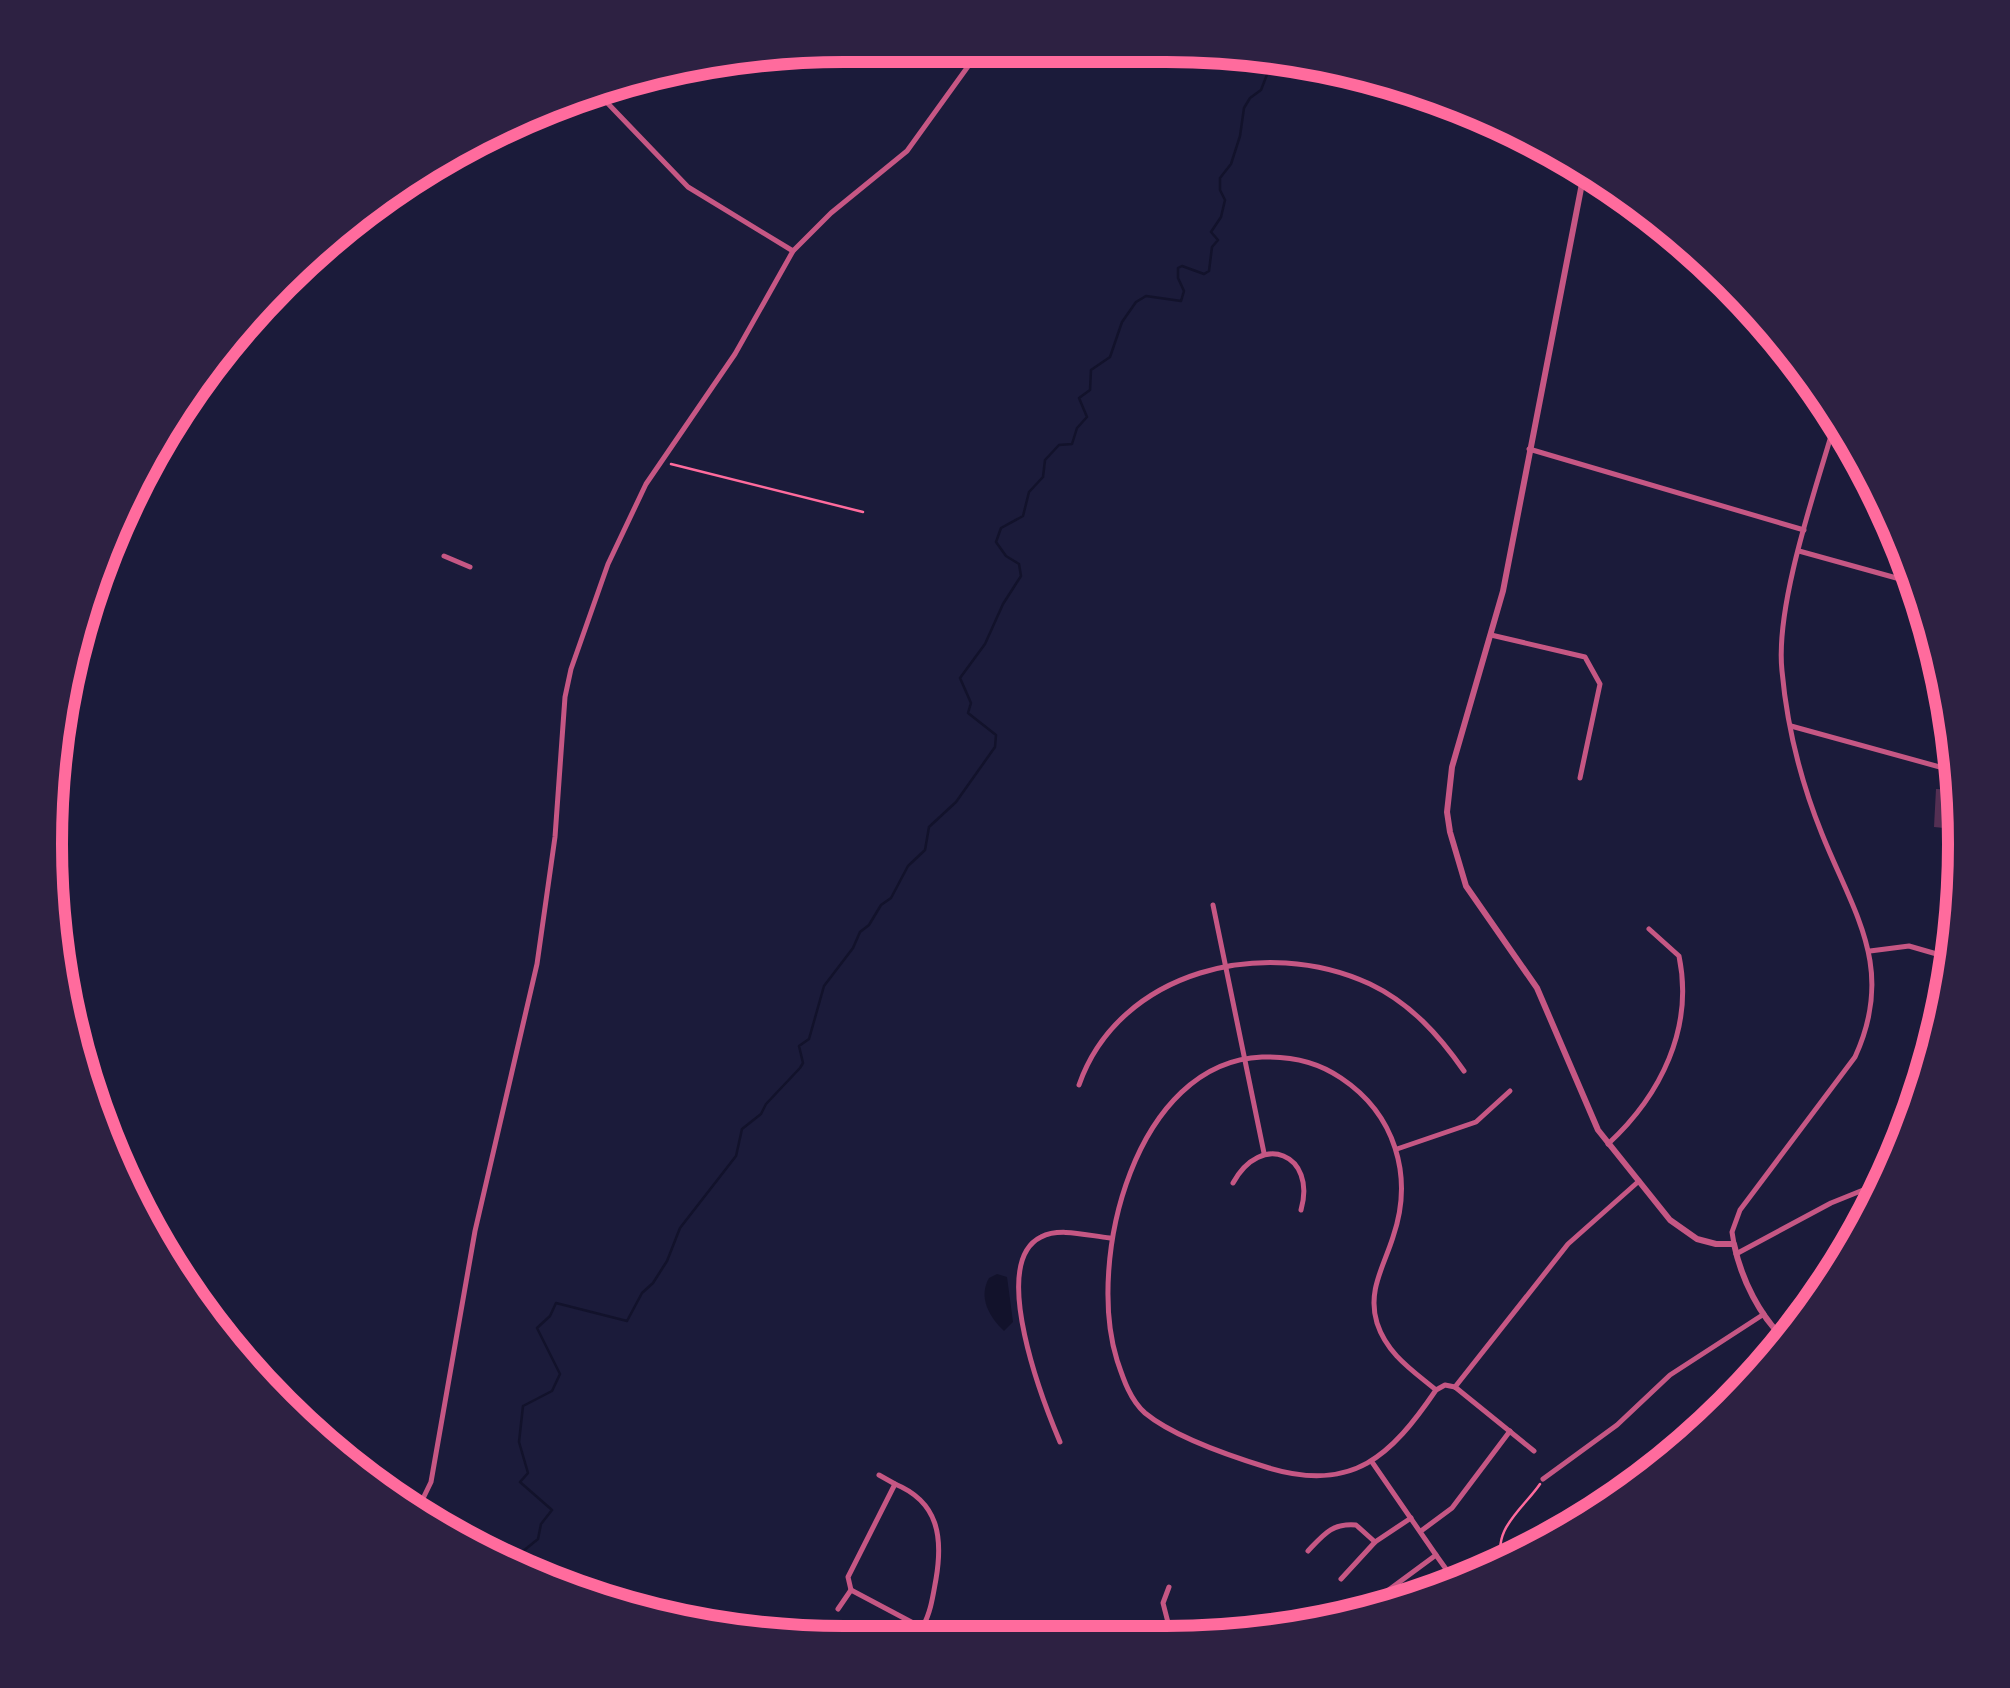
<svg xmlns="http://www.w3.org/2000/svg" width="2010" height="1688" font-family="'Sofia Sans Condensed',sans-serif">
<style>
.water{fill:#12122b}
.lines{fill:none;stroke-linecap:round;stroke-linejoin:round}
.stream{stroke:#12122b;stroke-width:2.5}
.building{fill:#542f53}
.path{stroke:#ff6b9d;stroke-width:2.5}
.minor{stroke:#c65784;stroke-width:5}
.tertiary{stroke:#c65784;stroke-width:6}
.rim{fill:none;stroke:#ff6b9d;stroke-width:12}
</style>
<rect width="100%" height="100%" fill="#1b1b3a"/>
<path class="water" d="M997,1274L1007,1277L1013,1322L1004,1331C989,1317 978,1297 989,1278Z"/>
<g class="lines">
<polyline class="stream" points="517,1569 522,1552 538,1539 541,1524 552,1510 520,1482 528,1473 519,1442 523,1406 552,1391 560,1374 537,1328 550,1316 556,1303 627,1321 642,1293 653,1283 667,1261 680,1228 736,1156 742,1129 761,1114 766,1104 800,1068 803,1063 799,1046 809,1039 824,986 853,948 860,932 869,925 881,905 891,898 908,866 925,850 929,827 956,802 995,747 996,735 968,713 971,703 960,678 985,644 1003,604 1021,576 1019,564 1006,556 996,542 1001,528 1023,516 1029,492 1043,477 1045,460 1059,445 1072,444 1077,428 1087,417 1079,398 1090,390 1091,370 1110,357 1122,322 1136,302 1146,296 1181,301 1184,291 1178,278 1178,268 1182,266 1204,274 1209,271 1212,247 1218,240 1211,232 1221,217 1225,200 1220,190 1220,178 1231,164 1240,136 1244,108 1250,98 1261,90 1268,72 1283,64 1283,56"/>
</g>
<polygon class="building" points="1936,789 1960,790 1963,823 1959,824 1958,841 1943,841 1944,828 1934,827"/>
<g class="lines">
<g class="path">
<polyline points="671,464 863,512"/>
<polyline points="1781,1322 1812,1310"/>
<path d="M1504,1565C1489,1531 1523,1509 1540,1484"/>
</g>
<g class="minor">
<polyline points="594,89 688,187 793,251"/>
<polyline points="1529,449 1804,530"/>
<polyline points="1799,551 1918,584"/>
<polyline points="444,556 470,567"/>
<polyline points="1491,635 1585,657 1600,684 1580,778"/>
<polyline points="1791,726 1958,772"/>
<polyline points="1213,905 1264,1153"/>
<polyline points="1870,951 1909,946 1954,959"/>
<path d="M1079,1085C1119,970 1265,935 1370,984C1410,1003 1439,1035 1464,1071"/>
<path d="M1608,1144C1661,1095 1694,1028 1679,956L1649,929"/>
<polyline points="1397,1149 1476,1122 1510,1091"/>
<path d="M1233,1183C1261,1131 1317,1154 1301,1210"/>
<path d="M1734,1244L1732,1232L1740,1210L1855,1057C1896,968 1854,914 1822,834C1801,782 1787,726 1782,671C1775,606 1815,491 1834,426"/>
<polyline points="1736,1254 1831,1203 1888,1180"/>
<polyline points="1455,1387 1568,1244 1639,1181"/>
<polyline points="1455,1387 1534,1451"/>
<path d="M1436,1390C1412,1370 1387,1354 1377,1323C1367,1291 1384,1266 1393,1237C1414,1176 1395,1114 1341,1078C1318,1062 1290,1056 1262,1057C1135,1062 1086,1260 1117,1360C1123,1378 1130,1400 1145,1413C1174,1437 1233,1457 1269,1468C1353,1493 1391,1456 1436,1390L1445,1385L1455,1387"/>
<path d="M1060,1442C1044,1404 988,1263 1041,1237C1060,1227 1089,1236 1110,1238"/>
<polyline points="1372,1462 1436,1555 1375,1600"/>
<polyline points="879,1475 895,1484"/>
<polyline points="1543,1479 1617,1425 1670,1375 1764,1314"/>
<polyline points="415,1515 431,1482 475,1231 537,964 555,837 565,697 571,669 608,564 646,484 735,354 793,251 831,213 907,151 982,47"/>
<polyline points="1421,1531 1452,1508 1510,1431"/>
<path d="M1308,1551C1324,1534 1332,1523 1356,1525L1375,1542"/>
<polyline points="1436,1555 1446,1569"/>
<polyline points="1341,1579 1375,1542 1411,1518"/>
<polyline points="1169,1587 1163,1603 1173,1642"/>
<path d="M851,1590L848,1577L895,1484C939,1502 943,1538 936,1579C933,1595 931,1612 923,1626"/>
<polyline points="838,1609 851,1590 949,1642"/>
<polyline points="1041,1642 1091,1629 1117,1643"/>
</g>
<path class="tertiary" d="M1585,168L1503,591L1452,767L1447,812L1450,832L1466,886L1537,988L1598,1130L1670,1220L1697,1239L1716,1244H1734C1741,1278 1760,1318 1787,1341"/>
</g>
<path d="M0 0H2010V1688H0ZM844 62H1166A782 782 0 0 1 1948 844V844A782 782 0 0 1 1166 1626H844A782 782 0 0 1 62 844V844A782 782 0 0 1 844 62Z" fill="#2d2142" fill-rule="evenodd"/>
<path class="rim" d="M844 62H1166A782 782 0 0 1 1948 844V844A782 782 0 0 1 1166 1626H844A782 782 0 0 1 62 844V844A782 782 0 0 1 844 62Z"/>
</svg>
